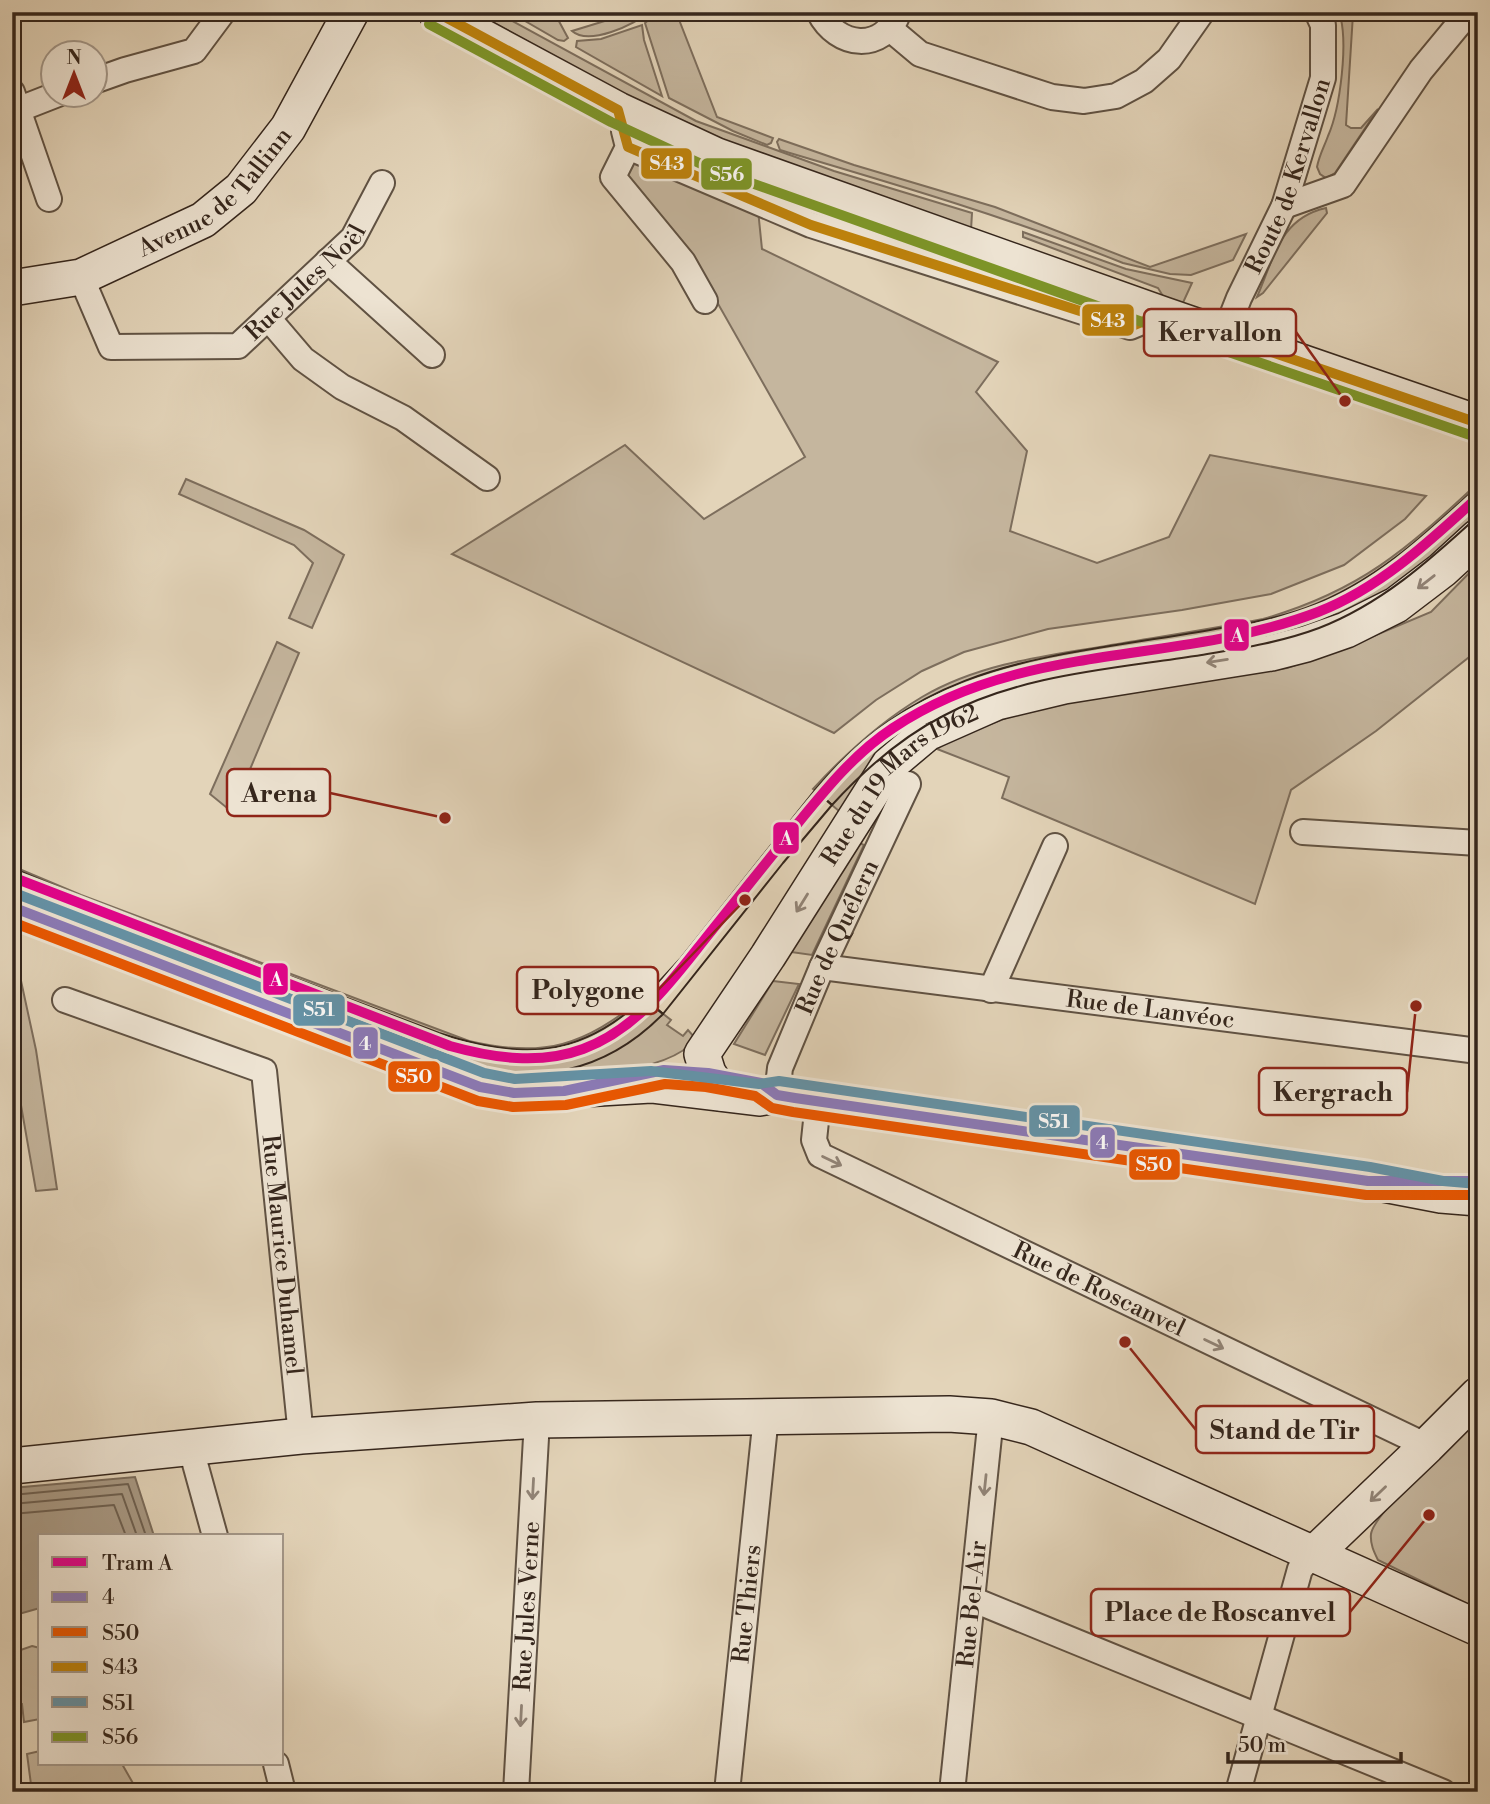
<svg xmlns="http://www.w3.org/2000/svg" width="1490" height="1804" font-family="'Libre Bodoni',serif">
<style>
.green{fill:#c5b69e;stroke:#7d6e5d;stroke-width:2}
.water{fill:#a89984;stroke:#7a6b5a;stroke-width:2}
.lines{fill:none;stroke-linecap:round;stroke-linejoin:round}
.shore{stroke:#6e6050;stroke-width:2}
.street-casing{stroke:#605243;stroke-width:28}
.secondary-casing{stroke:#35261c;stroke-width:38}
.street{stroke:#ede3d2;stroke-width:24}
.secondary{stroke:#ede3d2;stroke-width:35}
.tram{stroke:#35261c;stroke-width:2}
.bus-1-casing{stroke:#ede3d2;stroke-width:16}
.bus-2-casing{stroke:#ede3d2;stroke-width:16}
.bus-3-casing{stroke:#ede3d2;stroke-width:16}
.bus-4-casing{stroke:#ede3d2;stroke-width:16}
.bus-5-casing{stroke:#ede3d2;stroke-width:16}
.bus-1{stroke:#8b7ab7;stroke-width:10}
.bus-2{stroke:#ea5701;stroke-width:10}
.bus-3{stroke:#be820b;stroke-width:10}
.bus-4{stroke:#6493a8;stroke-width:10}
.bus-5{stroke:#7d9527;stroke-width:10}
.tram-1-casing{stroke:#ede3d2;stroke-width:16}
.tram-1{stroke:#e3028c;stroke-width:10}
.oneway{stroke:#918477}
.labels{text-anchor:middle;stroke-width:5;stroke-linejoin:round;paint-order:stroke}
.street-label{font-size:24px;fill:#35261c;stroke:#ede3d2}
.leader{fill:none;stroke:#8f2418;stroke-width:2.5}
.callout-dot{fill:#8f2418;stroke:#ede3d2;stroke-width:2.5}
.callout{fill:#ede3d2;stroke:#8f2418;stroke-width:2.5}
.callout-label{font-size:26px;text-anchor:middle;font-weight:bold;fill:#35261c}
.line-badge{stroke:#ede3d2;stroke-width:2.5}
.badge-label{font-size:19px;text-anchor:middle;font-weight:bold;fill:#fff}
</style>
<rect width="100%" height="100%" fill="#e3d4b9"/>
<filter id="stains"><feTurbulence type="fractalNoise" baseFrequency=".00286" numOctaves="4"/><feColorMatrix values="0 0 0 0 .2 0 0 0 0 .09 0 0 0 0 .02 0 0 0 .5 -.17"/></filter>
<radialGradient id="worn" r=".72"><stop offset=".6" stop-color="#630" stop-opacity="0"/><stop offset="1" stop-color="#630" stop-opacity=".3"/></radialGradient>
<g class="green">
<polygon points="474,12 496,12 696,121 834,171 972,213 971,230 700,136"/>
<polygon points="516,12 554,12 568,38 564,41 558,40 513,14"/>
<path d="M634,12H649C634,25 589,46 572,31Z"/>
<polygon points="658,12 676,12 717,117 773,138 771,143 767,145 733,131 669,98 645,23"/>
<path d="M1339,12H1352L1353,14L1346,125L1351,128H1361L1378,109L1335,173L1326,178L1320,174L1317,167C1319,156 1324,147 1328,136C1340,109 1349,41 1339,12Z"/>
<polygon points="642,25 644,40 662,96 576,47 577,41 601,39"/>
<path d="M779,139L854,165L995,207L1150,267L1246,234L1233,260L1191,275L1170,274L1123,263C1011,218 895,184 780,150L777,142Z"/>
<polygon points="639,155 758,210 762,249 998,362 976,392 1027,451 1010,531 1097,563 1169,537 1210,455 1426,496 1405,519 1344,565 1271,594 1182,610 1048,629 964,652 922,671 876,700 834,733 452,554 625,445 704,519 805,457 700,272 621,179"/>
<path d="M1326,208L1327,213L1263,293L1257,297C1274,258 1280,218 1326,208Z"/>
<polygon points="1023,232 1126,269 1192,283 1181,307 1166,301 1158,288 1023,237"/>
<polygon points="186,479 304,530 344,555 312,628 289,618 313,563 294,545 179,494"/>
<path d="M1478,483V530L1362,615L981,701L846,817L813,789C846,753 880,722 922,697C978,664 1043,656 1106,646C1158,637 1211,629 1263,619C1360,591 1406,550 1478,483Z"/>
<polygon points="1478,564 1478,650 1376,731 1291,790 1255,904 1002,798 1009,777 937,749 952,739 1024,711 1147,688 1287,668 1345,648 1431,612"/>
<polygon points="277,642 299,653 232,812 210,794"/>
<polygon points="857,842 864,845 812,955 791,952"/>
<path d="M12,866L81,895L469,1041C545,1059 584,1045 643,998L671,1020L667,1025L683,1036L688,1030L696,1039C665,1078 551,1078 503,1078L12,896Z"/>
<polygon points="18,967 36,1050 57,1189 36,1191 12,1054 12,968"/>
<polygon points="773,981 799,984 765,1055 734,1044"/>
<path d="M1478,1419V1609L1378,1560C1374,1552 1370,1544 1371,1534C1374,1512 1458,1438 1478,1419Z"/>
<polygon points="32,1646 40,1648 40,1719 24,1722 22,1704 12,1705 12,1653"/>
<polygon points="40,1751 40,1764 122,1764 138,1792 32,1792 27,1754"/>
</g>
<polygon class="water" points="135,1477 154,1536 40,1536 40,1608 12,1616 12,1488"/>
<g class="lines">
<g class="shore">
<polyline points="12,1495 128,1484 146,1536"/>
<polyline points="12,1504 122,1494 137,1536"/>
<polyline points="12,1514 114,1505 126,1536"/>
</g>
<defs>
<g id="street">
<path d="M819,12C837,48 883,53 899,12"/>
<polyline points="889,28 920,54 1052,97 1084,101 1116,96 1144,81 1169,59 1202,12"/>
<polyline points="94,81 125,70 194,51 223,12"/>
<polyline points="12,92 49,199"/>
<polyline points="12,112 58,94"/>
<polyline points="624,131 628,147 613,177 683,262 705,301"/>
<polyline points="628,147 811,225 1130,327 1161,314"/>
<polyline points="1284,206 1343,185 1421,70 1469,12"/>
<polyline points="328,261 432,355"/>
<path id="s1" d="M81,277L111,347L238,346L353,238L382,183"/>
<polyline points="268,318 303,359 342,387 403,418 487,478"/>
<path id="s2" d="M1224,336L1239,298L1284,206L1323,78V25L1317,12"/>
<polyline points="1303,832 1478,843"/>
<path id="s3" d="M822,967L1478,1051"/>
<polyline points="991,990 1055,846"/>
<path id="s4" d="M65,1000L264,1071L301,1436"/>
<path id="s5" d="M777,1095L780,1068L822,967L908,784"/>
<path id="s6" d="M818,1102L814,1140L820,1155L1427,1446"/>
<polyline points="191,1449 215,1536"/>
<polyline points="974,1600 1443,1792"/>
<polyline points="276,1764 283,1792"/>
<path id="s7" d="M516,1792L537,1420"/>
<path id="s8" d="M727,1792L766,1416"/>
<path id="s9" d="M952,1792L991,1417"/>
<polyline points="1238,1792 1300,1569 1314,1554"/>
</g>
<g id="secondary">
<polyline points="436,12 618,110 717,156 1164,315 1478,423"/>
<path id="s10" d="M12,288L81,277L203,220L241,189L288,128L351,12"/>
<polyline points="12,907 480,1087 514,1093 651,1085 759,1098 777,1095 1368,1181 1441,1195 1478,1198"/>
<path id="s11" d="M721,1093L708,1073L702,1054L768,956L889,765L927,733L997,702L1064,686L1271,653L1306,644L1346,630L1396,605L1442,570L1478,537"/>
<polyline points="12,1466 301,1436 537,1420 949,1414 991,1417 1031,1427 1478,1628"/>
<polyline points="1314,1554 1427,1446 1478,1395"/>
</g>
</defs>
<use href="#street" class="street-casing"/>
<use href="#secondary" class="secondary-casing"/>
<use href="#street" class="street"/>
<use href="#secondary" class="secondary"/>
<g class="tram">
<path d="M1478,486C1425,535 1374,583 1306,608C1267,622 1226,627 1186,634C1035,659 921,664 815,790L832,805C865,769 900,738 943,716C1019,675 1111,669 1195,656C1237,649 1279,643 1319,628C1381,604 1429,561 1478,516"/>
<polygon points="815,790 832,805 783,863 663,1014 644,998 680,959"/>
<path d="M12,868L79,896L439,1033C520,1060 579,1059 644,998L663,1014C604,1074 534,1086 454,1063L12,893"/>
</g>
<defs>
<polyline id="bus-1" points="12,907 480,1087 514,1093 564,1091 664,1070 708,1073 761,1083 777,1095 795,1098 1368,1181 1478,1181"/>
<polyline id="bus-2" points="12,922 478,1101 513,1107 566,1105 665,1084 706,1087 755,1096 772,1108 793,1112 1366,1195 1478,1195"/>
<polyline id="bus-3" points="436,12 618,110 628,147 811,225 1130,327 1161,314 1478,423"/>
<polyline id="bus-4" points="17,894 484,1073 515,1079 651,1071 759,1084 779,1081 1370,1167 1443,1181 1478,1184"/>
<polyline id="bus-5" points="429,24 611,122 712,169 1159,328 1473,436"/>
</defs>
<use href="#bus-1" class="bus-1-casing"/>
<use href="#bus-2" class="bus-2-casing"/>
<use href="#bus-3" class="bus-3-casing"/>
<use href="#bus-4" class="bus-4-casing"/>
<use href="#bus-5" class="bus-5-casing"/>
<use href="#bus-1" class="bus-1"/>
<use href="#bus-2" class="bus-2"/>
<use href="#bus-3" class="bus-3"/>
<use href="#bus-4" class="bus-4"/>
<use href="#bus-5" class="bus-5"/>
<defs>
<path id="tram-1" d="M12,877L450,1046C493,1058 540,1065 583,1049C637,1029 671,982 705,939C733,904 762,868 790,833C821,795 852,755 893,728C1025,640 1177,666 1318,612C1380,588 1430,541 1478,497"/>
</defs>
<use href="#tram-1" class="tram-1-casing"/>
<use href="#tram-1" class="tram-1"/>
</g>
<defs><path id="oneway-shaft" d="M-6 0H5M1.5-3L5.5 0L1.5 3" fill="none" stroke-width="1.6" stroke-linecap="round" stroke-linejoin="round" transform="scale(1.75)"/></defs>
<g class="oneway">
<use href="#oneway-shaft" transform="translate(1426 582) rotate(142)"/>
<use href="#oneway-shaft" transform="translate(1217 661) rotate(171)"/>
<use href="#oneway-shaft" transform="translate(802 903) rotate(122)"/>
<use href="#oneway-shaft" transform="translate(832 1161) rotate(26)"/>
<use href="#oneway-shaft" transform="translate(1214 1344) rotate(26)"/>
<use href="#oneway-shaft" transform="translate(985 1485) rotate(96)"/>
<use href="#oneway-shaft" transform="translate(533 1489) rotate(93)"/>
<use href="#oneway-shaft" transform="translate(1378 1494) rotate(136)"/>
<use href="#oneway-shaft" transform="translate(521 1716) rotate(93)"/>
</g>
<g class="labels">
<g class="street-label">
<text dy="8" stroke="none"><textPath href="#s2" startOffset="173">Route de Kervallon</textPath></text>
<text dy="8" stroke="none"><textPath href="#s10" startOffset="231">Avenue de Tallinn</textPath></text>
<text dy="8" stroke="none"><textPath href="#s1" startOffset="296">Rue Jules Noël</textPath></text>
<text dy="8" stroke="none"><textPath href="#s11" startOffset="382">Rue du 19 Mars 1962</textPath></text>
<text dy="8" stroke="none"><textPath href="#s5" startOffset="170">Rue de Quélern</textPath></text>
<text dy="8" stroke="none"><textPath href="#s3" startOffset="331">Rue de Lanvéoc</textPath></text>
<text dy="8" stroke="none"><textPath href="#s4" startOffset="396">Rue Maurice Duhamel</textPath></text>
<text dy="8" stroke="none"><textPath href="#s6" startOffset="364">Rue de Roscanvel</textPath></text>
<text dy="8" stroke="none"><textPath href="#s8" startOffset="189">Rue Thiers</textPath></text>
<text dy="8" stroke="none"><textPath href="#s9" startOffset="189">Rue Bel-Air</textPath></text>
<text dy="8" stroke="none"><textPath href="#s7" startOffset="186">Rue Jules Verne</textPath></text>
</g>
</g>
<path class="leader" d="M1345 401L1296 332M445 818L330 793M745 900L658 990M1416 1006L1407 1092M1125 1342L1196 1430M1429 1515L1350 1612"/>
<g class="callout-dot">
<circle cx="1345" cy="401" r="7"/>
<circle cx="445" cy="818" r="7"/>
<circle cx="745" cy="900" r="7"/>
<circle cx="1416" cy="1006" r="7"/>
<circle cx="1125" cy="1342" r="7"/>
<circle cx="1429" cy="1515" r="7"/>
</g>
<g class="callout">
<rect x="1144" y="309" width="152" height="47" rx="7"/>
<rect x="227" y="769" width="103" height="47" rx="7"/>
<rect x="517" y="967" width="141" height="47" rx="7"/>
<rect x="1259" y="1068" width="148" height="47" rx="7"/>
<rect x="1196" y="1406" width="178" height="47" rx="7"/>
<rect x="1091" y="1589" width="259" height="47" rx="7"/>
</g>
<g class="callout-label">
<text x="1220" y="341">Kervallon</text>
<text x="279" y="802">Arena</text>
<text x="588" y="999">Polygone</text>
<text x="1333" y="1101">Kergrach</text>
<text x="1285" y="1439">Stand de Tir</text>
<text x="1220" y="1621">Place de Roscanvel</text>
</g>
<g class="line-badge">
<rect x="640" y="147" width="53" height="33" rx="7" fill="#be820b"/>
<rect x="700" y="157" width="53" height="34" rx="7" fill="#7d9527"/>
<rect x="1081" y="303" width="54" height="34" rx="7" fill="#be820b"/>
<rect x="1223" y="618" width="27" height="34" rx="7" fill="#e3028c"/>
<rect x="772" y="821" width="28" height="34" rx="7" fill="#e3028c"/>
<rect x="262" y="962" width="27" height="34" rx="7" fill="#e3028c"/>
<rect x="292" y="993" width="54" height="34" rx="7" fill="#6493a8"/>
<rect x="352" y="1026" width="27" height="34" rx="7" fill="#8b7ab7"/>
<rect x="387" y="1060" width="54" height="33" rx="7" fill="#ea5701"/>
<rect x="1028" y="1104" width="53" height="34" rx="7" fill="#6493a8"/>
<rect x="1089" y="1126" width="27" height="33" rx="7" fill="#8b7ab7"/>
<rect x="1128" y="1148" width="53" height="33" rx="7" fill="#ea5701"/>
</g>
<g class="badge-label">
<text x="667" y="170">S43</text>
<text x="727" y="181">S56</text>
<text x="1108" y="327">S43</text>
<text x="1237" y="642">A</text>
<text x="786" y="845">A</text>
<text x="276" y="986">A</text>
<text x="319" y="1016">S51</text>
<text x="365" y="1050">4</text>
<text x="414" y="1083">S50</text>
<text x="1054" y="1128">S51</text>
<text x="1102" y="1149">4</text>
<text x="1154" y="1171">S50</text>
</g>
<rect width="1490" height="1804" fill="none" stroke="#e3d4b9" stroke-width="42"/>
<rect x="14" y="14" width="1462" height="1776" fill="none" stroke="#35261c" stroke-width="3.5"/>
<rect x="21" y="21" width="1448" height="1762" fill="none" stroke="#35261c" stroke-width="2"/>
<rect x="38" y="1534" width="245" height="231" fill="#ede3d2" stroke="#a39789" stroke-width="2"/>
<rect x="52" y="1557" width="35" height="10" fill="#e3028c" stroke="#a39789" stroke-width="2"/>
<text x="102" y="1570" font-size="21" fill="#35261c">Tram A</text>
<rect x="52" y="1592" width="35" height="10" fill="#8b7ab7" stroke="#a39789" stroke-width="2"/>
<text x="102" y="1604" font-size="21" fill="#35261c">4</text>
<rect x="52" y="1627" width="35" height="10" fill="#ea5701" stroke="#a39789" stroke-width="2"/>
<text x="102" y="1640" font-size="21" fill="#35261c">S50</text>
<rect x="52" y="1662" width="35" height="10" fill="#be820b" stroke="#a39789" stroke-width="2"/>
<text x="102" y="1674" font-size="21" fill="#35261c">S43</text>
<rect x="52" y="1697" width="35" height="10" fill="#6493a8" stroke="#a39789" stroke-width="2"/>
<text x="102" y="1710" font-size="21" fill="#35261c">S51</text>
<rect x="52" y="1732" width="35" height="10" fill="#7d9527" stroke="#a39789" stroke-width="2"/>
<text x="102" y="1744" font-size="21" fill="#35261c">S56</text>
<g transform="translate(74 74)"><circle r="33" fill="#ede3d2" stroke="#a39789" stroke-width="2"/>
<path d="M0-5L12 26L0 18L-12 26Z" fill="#8f2418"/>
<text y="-10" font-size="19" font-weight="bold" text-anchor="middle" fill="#35261c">N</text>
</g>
<path d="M1228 1752v10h173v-10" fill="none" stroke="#35261c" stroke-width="3.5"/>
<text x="1238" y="1752" font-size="21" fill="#35261c" stroke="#ede3d2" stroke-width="5" paint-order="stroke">50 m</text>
<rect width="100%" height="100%" filter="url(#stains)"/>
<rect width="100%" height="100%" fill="url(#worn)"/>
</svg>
